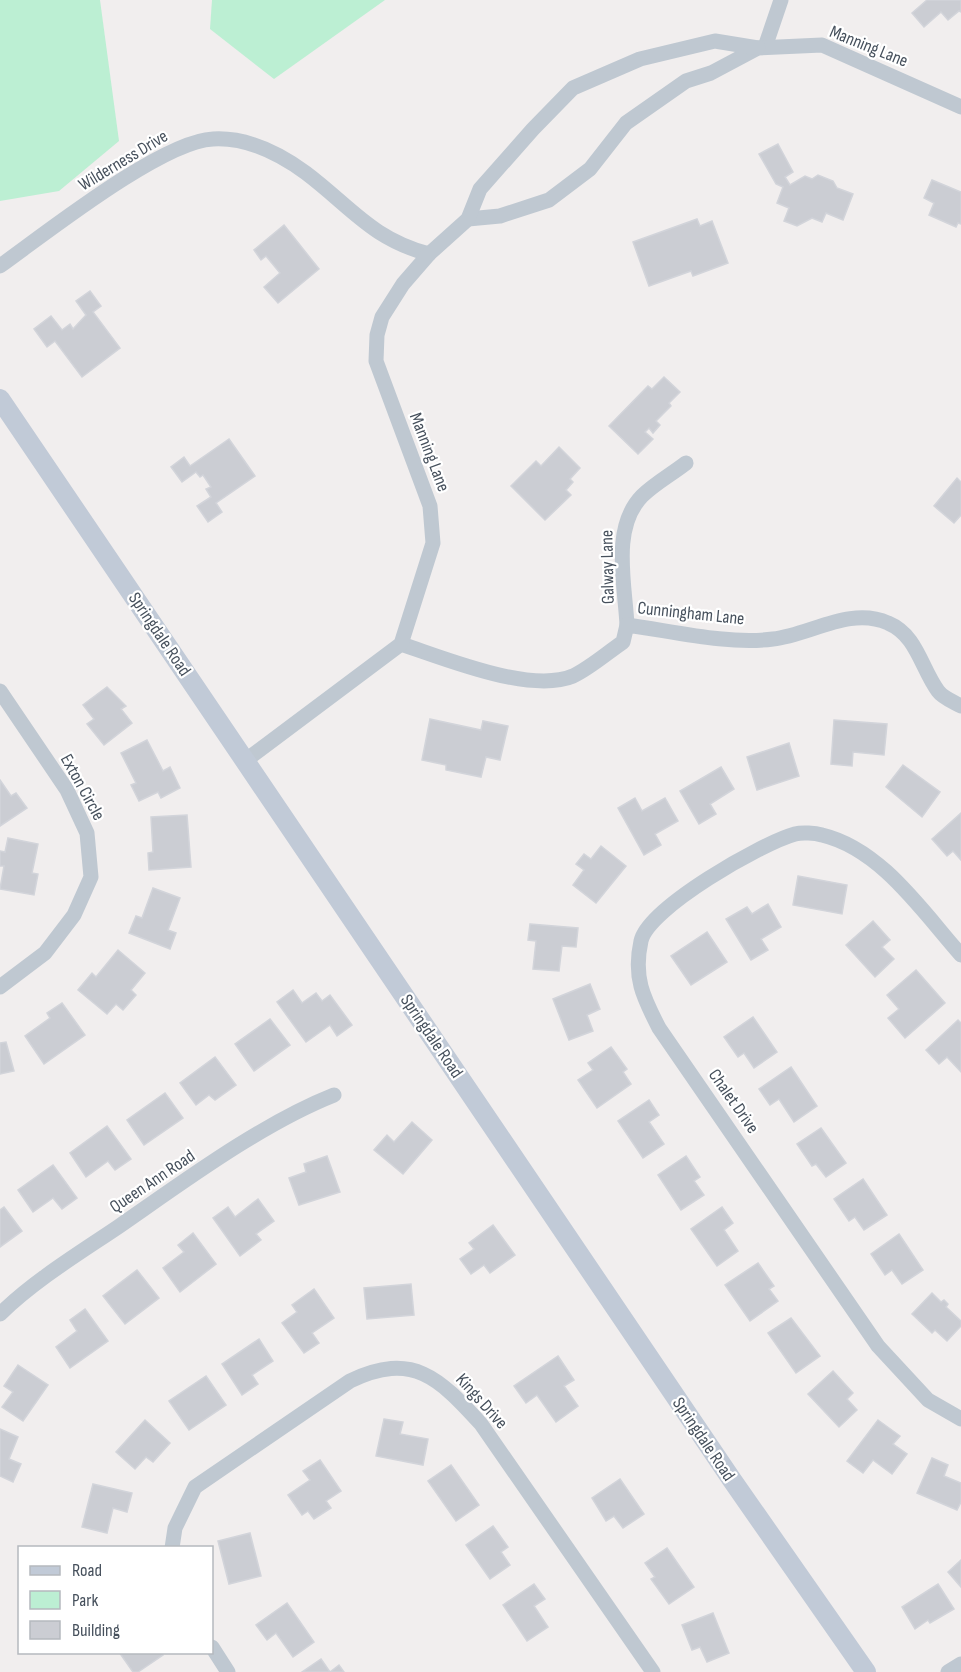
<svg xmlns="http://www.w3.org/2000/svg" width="961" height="1672" font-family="'Sofia Sans Condensed',sans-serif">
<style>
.green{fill:#bcefd3}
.building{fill:#cbcdd3;stroke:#d2d4da;stroke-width:1.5}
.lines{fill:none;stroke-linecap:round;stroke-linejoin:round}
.minor{stroke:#bfc8d1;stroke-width:15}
.secondary{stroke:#c1cad7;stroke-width:20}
.labels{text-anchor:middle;stroke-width:4.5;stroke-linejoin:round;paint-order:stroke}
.street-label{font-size:18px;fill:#46505c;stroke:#fff}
</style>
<rect width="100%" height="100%" fill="#f1eeee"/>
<g class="green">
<polygon points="0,0 100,0 119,141 59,191 0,201"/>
<polygon points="212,0 385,0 274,79 210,29"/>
</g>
<g class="building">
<polygon points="927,0 961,0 961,12 959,11 948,20 941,12 924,27 912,13"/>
<polygon points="778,144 793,172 785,177 790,185 805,176 812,179 818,175 833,181 837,188 853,194 843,220 826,213 822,222 812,218 797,226 784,221 789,208 777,203 783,187 776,184 759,154"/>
<polygon points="932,180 961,192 961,224 958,223 956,227 929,215 934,203 924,198"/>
<polygon points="697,219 700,226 712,221 728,263 693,276 691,271 649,286 633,242"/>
<polygon points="284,225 319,269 278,303 264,287 280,273 266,256 261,260 254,250"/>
<polygon points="90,291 101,306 93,312 120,348 82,377 55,341 47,347 34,329 51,316 62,330 70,324 73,329 86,315 76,301"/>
<polygon points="664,377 680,392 669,403 671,406 656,421 660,425 653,433 649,428 645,432 653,439 638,454 609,426 648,386 652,389"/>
<polygon points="229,439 255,476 216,503 222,512 208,522 197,506 211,497 206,489 211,487 203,475 200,477 196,472 182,482 171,467 184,457 190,466"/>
<polygon points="559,447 580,468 570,479 573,482 566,490 571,495 545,520 511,486 536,461 541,466"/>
<polygon points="957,478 961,482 961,515 954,523 934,506"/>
<polygon points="107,687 126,706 121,709 132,723 104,745 87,724 94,719 83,705"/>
<polygon points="430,719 481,730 483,721 508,726 500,760 486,757 481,777 446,770 446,765 422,760"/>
<polygon points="834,720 887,724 884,755 853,752 852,766 831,764"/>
<polygon points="147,740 163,771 170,767 180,788 161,798 158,792 139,801 131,785 136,783 121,753"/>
<polygon points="789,743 799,776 757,790 747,757"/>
<polygon points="903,765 940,792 922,817 886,787"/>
<polygon points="721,767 734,789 710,804 716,814 699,824 680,791"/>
<polygon points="0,780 11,796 16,793 27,808 0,826"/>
<polygon points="635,798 642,811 665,798 678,821 655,834 661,845 644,855 618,808"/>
<polygon points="961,813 961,860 953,851 947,856 932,839"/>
<polygon points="187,815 191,867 149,870 148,853 153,852 151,817"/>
<polygon points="8,838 38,844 32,873 38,874 34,895 0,889 4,866 0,866 0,851 5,852"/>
<polygon points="601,846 626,866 596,903 573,885 584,870 576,864 584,854 591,859"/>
<polygon points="798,876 847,885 842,914 793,905"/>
<polygon points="153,888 180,898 168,930 176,933 170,949 129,933 136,916 142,918"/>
<polygon points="768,904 781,927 761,939 768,950 751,960 726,919 747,907 752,914"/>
<polygon points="873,921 890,940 882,947 894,959 875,977 846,945"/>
<polygon points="530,924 578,928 576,947 562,946 559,971 533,969 536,941 528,940"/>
<polygon points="707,932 727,962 691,985 671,956"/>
<polygon points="118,950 145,973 131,990 136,995 123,1010 116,1004 107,1014 78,990 92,973 96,977"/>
<polygon points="916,970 945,1003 905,1038 888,1018 899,1009 887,995"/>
<polygon points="590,984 600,1009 587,1015 593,1031 569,1040 553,999"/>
<polygon points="293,990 302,1003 316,993 322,1001 330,995 352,1025 337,1036 330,1025 306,1042 277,1002"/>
<polygon points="62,1003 85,1035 44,1064 25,1036 50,1018 47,1013"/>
<polygon points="753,1017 777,1052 754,1068 744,1053 738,1057 724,1037"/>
<polygon points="270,1019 290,1045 254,1071 235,1044"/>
<polygon points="958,1020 961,1023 961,1072 947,1057 939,1064 926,1050"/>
<polygon points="6,1042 14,1071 0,1074 0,1043"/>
<polygon points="611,1047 627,1069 623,1072 631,1084 597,1108 578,1080 593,1070 588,1063"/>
<polygon points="215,1057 236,1085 215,1100 209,1095 196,1105 180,1083"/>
<polygon points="791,1067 817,1106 794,1122 779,1099 770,1105 759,1089"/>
<polygon points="165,1093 183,1118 144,1145 127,1120"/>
<polygon points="649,1100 659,1115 649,1122 664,1144 643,1158 618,1121"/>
<polygon points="412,1122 432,1140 403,1174 374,1150 387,1135 394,1142"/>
<polygon points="107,1126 131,1159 115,1170 108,1161 86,1177 70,1153"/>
<polygon points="821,1128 846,1163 826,1177 816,1164 812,1166 797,1144"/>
<polygon points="327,1156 340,1192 299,1205 289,1178 306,1172 304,1164"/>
<polygon points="686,1156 700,1177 694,1181 704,1195 681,1210 658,1175"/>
<polygon points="53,1165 77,1198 62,1209 53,1198 33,1212 18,1190"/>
<polygon points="863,1179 887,1215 864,1230 855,1217 849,1221 834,1199"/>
<polygon points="258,1199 274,1221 256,1234 261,1240 240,1256 213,1218 228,1207 235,1217"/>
<polygon points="4,1207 22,1231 0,1247 0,1210"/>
<polygon points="722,1207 733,1223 724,1230 738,1251 717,1266 691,1229"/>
<polygon points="493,1225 515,1255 490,1273 484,1265 471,1274 460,1259 474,1249 469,1243"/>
<polygon points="193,1233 216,1264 180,1292 163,1268 184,1252 178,1245"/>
<polygon points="899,1234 923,1270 902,1284 892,1270 885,1275 871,1254"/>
<polygon points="758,1263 774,1286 769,1289 778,1301 750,1321 725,1285"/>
<polygon points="137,1270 159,1298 125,1324 103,1296"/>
<polygon points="411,1284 414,1315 367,1319 364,1288"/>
<polygon points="314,1289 334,1318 312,1333 319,1343 304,1353 282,1323 297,1312 292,1305"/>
<polygon points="932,1293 941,1302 944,1300 948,1304 946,1307 961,1321 961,1326 947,1341 935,1330 932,1333 912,1314"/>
<polygon points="85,1309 108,1341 70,1368 56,1347 77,1331 70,1320"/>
<polygon points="791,1318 820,1356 796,1373 768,1333"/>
<polygon points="259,1339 273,1361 252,1375 258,1384 242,1395 222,1364"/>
<polygon points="558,1356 574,1380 564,1386 578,1406 556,1422 537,1395 526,1403 514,1386"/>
<polygon points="18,1365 48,1385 23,1421 2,1407 13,1392 4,1386"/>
<polygon points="833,1371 853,1393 847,1399 857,1410 839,1427 808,1394"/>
<polygon points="206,1376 226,1405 189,1430 169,1401"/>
<polygon points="384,1419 403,1422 400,1434 428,1439 423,1465 376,1456"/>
<polygon points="145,1420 170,1443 153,1462 146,1457 135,1469 116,1452"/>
<polygon points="878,1420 900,1436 893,1444 907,1454 892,1474 873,1460 863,1473 847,1461"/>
<polygon points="0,1429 18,1437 9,1459 21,1464 13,1482 0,1476"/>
<polygon points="932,1458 948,1465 944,1476 961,1483 961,1502 957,1510 917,1493"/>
<polygon points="320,1460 341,1491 326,1501 331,1508 314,1519 308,1511 302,1515 288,1495 310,1480 303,1471"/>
<polygon points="451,1465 479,1505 456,1521 428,1481"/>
<polygon points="620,1479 644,1514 623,1528 614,1516 606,1521 592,1498"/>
<polygon points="93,1484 132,1493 127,1512 113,1508 107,1533 82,1527"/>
<polygon points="493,1526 508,1547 501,1552 510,1565 490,1579 466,1545"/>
<polygon points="250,1533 261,1576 229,1584 218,1541"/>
<polygon points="667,1548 694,1587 669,1604 651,1579 655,1577 645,1563"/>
<polygon points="961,1560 961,1587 948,1572"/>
<polygon points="534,1584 545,1599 534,1606 548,1627 527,1641 503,1605"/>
<polygon points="938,1584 954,1609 930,1623 928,1620 915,1629 902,1607"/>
<polygon points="287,1603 314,1642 293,1657 276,1633 267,1640 256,1625"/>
<polygon points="713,1613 729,1653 707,1662 700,1647 692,1650 682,1625"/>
<polygon points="119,1652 161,1652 163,1655 138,1672 133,1672"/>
<polygon points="321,1659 330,1672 339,1665 344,1672 302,1672"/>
</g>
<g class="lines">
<g class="minor">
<polyline points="765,47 781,0"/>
<polyline points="468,219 500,216 549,200 590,169 626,123 686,81 711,73 758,48 822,45 961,107"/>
<path d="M0,266C45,234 162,141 213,139C247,137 280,154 306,173C351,207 372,239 429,254"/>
<path d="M627,625C625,584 611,528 642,496C654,484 672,474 686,463"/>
<path d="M401,644C444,658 530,694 573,676C590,668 607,653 623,642L627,625C672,631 728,645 773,639C810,635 850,606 888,623C917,635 921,668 938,691C943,698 954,702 961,706"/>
<polyline points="0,691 67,790 87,833 91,877 74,915 45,953 0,987"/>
<polyline points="246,760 401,644 433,543 430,506 376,361 377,335 382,317 403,284 429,254 468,219 480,189 533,129 573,88 640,59 715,41 758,48"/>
<path d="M961,955C922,911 881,849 822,835C815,833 802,832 795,834C762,843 648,908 641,941C633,977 643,997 659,1028L878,1346L928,1400L961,1419"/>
<path d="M0,1314C35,1280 78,1254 118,1227C183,1182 261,1124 334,1095"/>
<path d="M172,1548L175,1528L195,1487L350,1381C413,1351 439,1378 481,1424L653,1672"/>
<polyline points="212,1647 228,1672"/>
<polyline points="948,1672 961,1664"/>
</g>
<polyline class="secondary" points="0,399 732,1480 866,1672"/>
</g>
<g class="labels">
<g class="street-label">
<text transform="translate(869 46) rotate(22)" y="6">Manning Lane</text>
<text transform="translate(123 160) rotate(-31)" y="6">Wilderness Drive</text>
<text transform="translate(430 452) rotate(69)" y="6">Manning Lane</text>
<text transform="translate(607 567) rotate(-91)" y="6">Galway Lane</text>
<text transform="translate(691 613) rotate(6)" y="6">Cunningham Lane</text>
<text transform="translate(160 634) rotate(56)" y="6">Springdale Road</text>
<text transform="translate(83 787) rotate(61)" y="6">Exton Circle</text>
<text transform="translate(432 1036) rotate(56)" y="6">Springdale Road</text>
<text transform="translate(734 1101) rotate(55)" y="6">Chalet Drive</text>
<text transform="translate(152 1181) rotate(-34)" y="6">Queen Ann Road</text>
<text transform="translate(482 1401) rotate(48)" y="6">Kings Drive</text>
<text transform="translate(704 1439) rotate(56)" y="6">Springdale Road</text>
</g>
</g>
<rect x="18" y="1546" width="195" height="108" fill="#ffffff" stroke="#b5b9be" stroke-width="1.5"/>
<rect x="30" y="1566" width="30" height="9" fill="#c1cad7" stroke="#b5b9be" stroke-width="1.5"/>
<text x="72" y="1576" font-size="18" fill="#46505c">Road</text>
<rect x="30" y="1591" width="30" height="18" fill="#bcefd3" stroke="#b5b9be" stroke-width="1.5"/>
<text x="72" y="1606" font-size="18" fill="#46505c">Park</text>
<rect x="30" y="1621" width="30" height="18" fill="#cbcdd3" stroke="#b5b9be" stroke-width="1.5"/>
<text x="72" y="1636" font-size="18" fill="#46505c">Building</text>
</svg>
